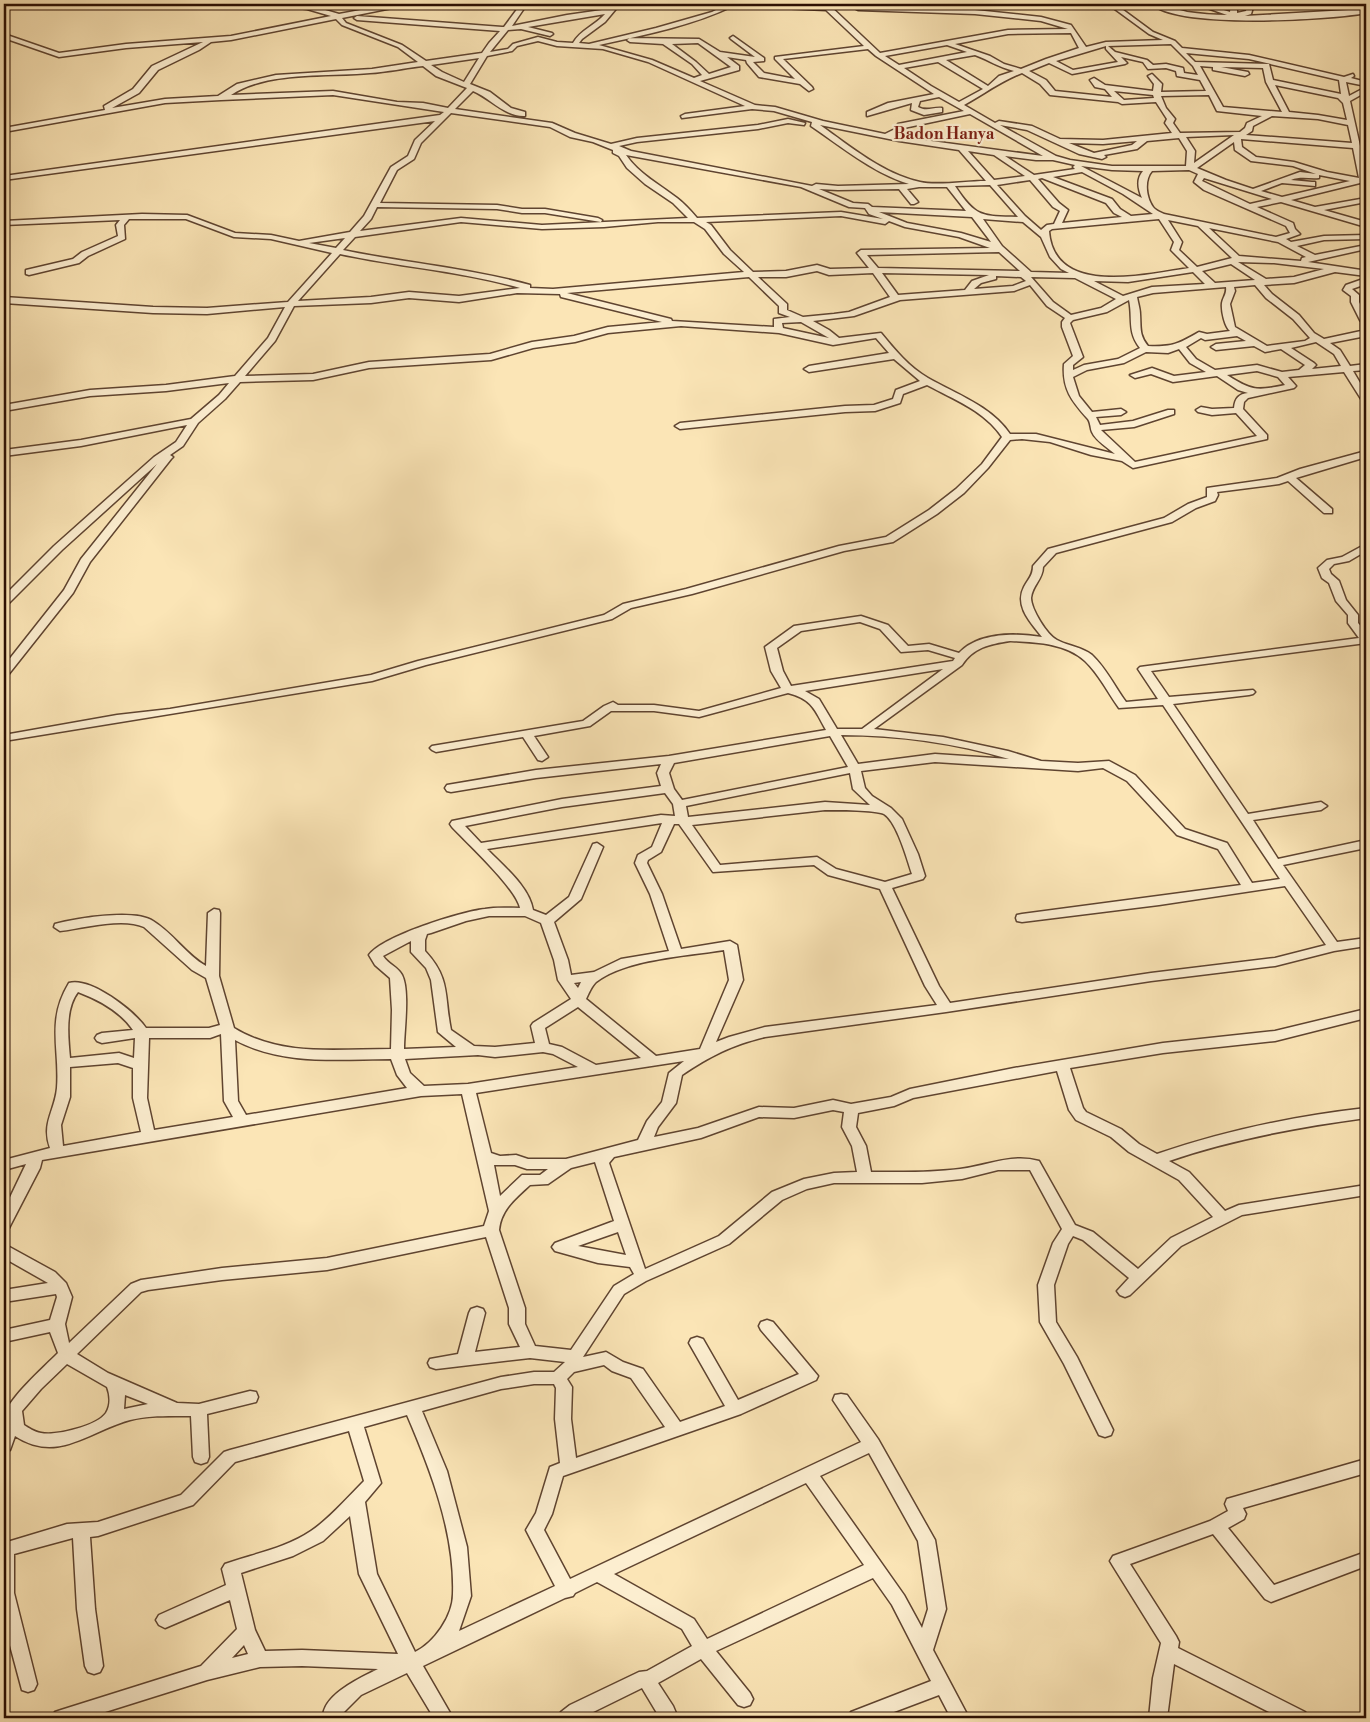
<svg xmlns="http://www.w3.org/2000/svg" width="1370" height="1722" font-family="'Libre Bodoni',serif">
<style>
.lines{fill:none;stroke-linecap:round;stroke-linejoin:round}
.minor-casing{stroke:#5f4430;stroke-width:3}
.minor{fill:#fceed0;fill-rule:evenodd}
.labels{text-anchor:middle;stroke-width:4.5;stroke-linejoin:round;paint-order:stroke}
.far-quarter-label{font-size:16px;font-weight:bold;fill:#7a1f14;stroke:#fceed0}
</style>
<rect width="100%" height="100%" fill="#fbe5b6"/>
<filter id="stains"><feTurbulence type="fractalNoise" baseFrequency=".004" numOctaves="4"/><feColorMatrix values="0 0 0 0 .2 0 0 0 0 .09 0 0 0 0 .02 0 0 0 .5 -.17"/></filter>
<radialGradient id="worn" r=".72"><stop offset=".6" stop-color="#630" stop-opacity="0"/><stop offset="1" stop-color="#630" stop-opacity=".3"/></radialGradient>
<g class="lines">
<defs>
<g id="minor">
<path d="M279,4L308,5L339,14L393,4H405L402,6L342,18L346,23L402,45L426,61L482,53L489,43L500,31L357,20L354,18L357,16L502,27H504L521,4H527L512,26L567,15L609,9L614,4H620L605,22L582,39L579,43L589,44L656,28L712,12L724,6L722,4L822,6L821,4H828L880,53L1008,30L1068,29L1041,21L975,14L858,10L856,9V7L975,10L1041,17L1071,25L1086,47L1106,42L1163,40L1149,34L1108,4H1115L1153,32L1175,41L1182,48L1249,55L1344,77L1353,74L1354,76L1351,78L1366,82V86L1346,82L1349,96L1366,87V92L1350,101L1366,173V184L1360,183L1291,200L1315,207L1366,198V202L1324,210L1366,222V227L1281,202L1257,207L1293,223L1295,229L1300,234L1286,239L1291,242L1324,236L1366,235V239L1324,240L1297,246L1315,255L1366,245V249L1308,262L1361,270L1366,271V276L1335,272L1294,283L1264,285L1272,294L1299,315L1314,333L1324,339L1361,331V322L1351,302V296L1343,290L1346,285L1366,278V284L1352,289L1359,295V302L1366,316V336L1330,343L1340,350L1350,366L1366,364V370L1353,371L1366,393V403L1363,402L1344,372L1288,377L1296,386L1294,388L1248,398L1244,402L1243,409L1267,435V439L1133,468L1122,461L1091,455L1050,442L1022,439L1010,440L988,468L964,493L937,514L893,542L844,551L692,594L631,608L612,619L426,665L372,681L4,741V735L117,715L170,709L371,675L418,661L604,615L623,604L686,589L839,546L886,537L929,510L956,489L982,464L1002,437C985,411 953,399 927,385L903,394L900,403L875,411L845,412L680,429L675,426L680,423L845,406L874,405L893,399L896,390L920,381L894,359L809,372L804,369L809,366L889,353L876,338L833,345L779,333L681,326L608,333L575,342L533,348L491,360L369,368L313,380L240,382L225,399L198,423L183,446L170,455L173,457L171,459L90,562L73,593L8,675L4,676V666L64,590L81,559L157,464L62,550L8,604L4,605V596L54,546L154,457L176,442L187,425L81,446L4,456V450L81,440L191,419L219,395L229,383L166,391L90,396L4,411V405L90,390L166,385L235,376L268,338L285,307L207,314L153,313L4,303V297L153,307L207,308L288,302L332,253L271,239L234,237L186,219H129L124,225L125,239L88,256L79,263L29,275L26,274V270L73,259L82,252L118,236L116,225L120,220L4,225V221L142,214L187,215L235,233L271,235L299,241L350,232L364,216L391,167L408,156L415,140L435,121L4,180V176L440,115L444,112L333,95L221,100L165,103L4,132V128L105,110L104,106L133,89L152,66L203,42L126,48L59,57L4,38V34L59,53L126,44L231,36L331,16L307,9L282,6ZM733,6L826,10L864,46L775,57V59L795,79L764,73L753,62L764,61V58L733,36L730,38L731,39L755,57L720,52L699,39L630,38L627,40L630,42L663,44L692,64L702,75L694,78L652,60L599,45C644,35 691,26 733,6ZM605,14C596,25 580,30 573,43L557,42L538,37L513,44L508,49L490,52L508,30L521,29L550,36L553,34L552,33L528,27ZM336,19L342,25L398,47L418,62L372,69L276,75L237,84L218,96L165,99L112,108L139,93L158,70L199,50L211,42L231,40ZM1071,33L1079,48L1046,59L1021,69L1004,64L990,56L955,44L1008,34ZM538,41L557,46L603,49L648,62L745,106L685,114L681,116L682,118L752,109L774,111L812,122L811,126C842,147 873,173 909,184L838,186L816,184L812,186L631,151L619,146L637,142L758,129L788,123L804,125L805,123L788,119L758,125L637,138L611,144L575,133L552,123L455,109L473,91C490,98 505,117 525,116V112L511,108L490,92L470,84L487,56L512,51L517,46ZM698,43L731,67L709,74L696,62L672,44ZM1171,44L1193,66L1198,75L1184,73L1183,68L1166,64L1153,65L1147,60L1115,52L1108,46ZM947,45L967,52L899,65L885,56ZM1106,46V49L1118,62L1073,70L1056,61ZM868,49L876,56L934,94L888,103L867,112V116L912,103L911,110L924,115L942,112V108C932,107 927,112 918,107L920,101L939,97L964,111L898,124L895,129L885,134L823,121L775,107L755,105L700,81L739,70V66L727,57L746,60L747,63L759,77L800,84L809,91L813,89L812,87L783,59ZM1186,53L1249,59L1339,80L1341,94L1273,80L1269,64L1195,62ZM975,55C989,60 998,67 1014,71L999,76L988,86L946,60ZM1121,57L1143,62L1148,69L1166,68L1176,71L1177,76L1200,80L1206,91L1161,92L1162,84L1152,74L1148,76L1154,84L1153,91L1105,85L1094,78L1090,80L1095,87L1105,89L1112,97L1055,91L1046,80L1029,71L1049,63L1072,74L1125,64L1127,63ZM479,58L464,82L442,72L431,65ZM938,62L983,89L959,102L931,86L904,68ZM423,66L436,76L467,88L448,108L423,103L397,102L333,91L231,95C266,71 328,77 370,73C387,72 405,68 423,66ZM1200,66L1213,67V70L1245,76L1249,74L1248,72L1221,67L1263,68L1266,82L1282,112L1223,107ZM1022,73L1040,84L1050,95L1118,102L1122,104L1156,102L1167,119L1165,123L1172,133L1103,140L1060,139L1032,126L999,121L995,123L964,105C984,94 1001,81 1022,73ZM1275,85L1338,98L1343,103L1347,120L1318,115L1289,112ZM1114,91L1153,95L1154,98L1124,100ZM1209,95L1217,111L1262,116L1247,123L1245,128L1240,132L1180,133L1173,123L1175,119L1166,108L1161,96ZM451,113L550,127L570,137L593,142L613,150V153L619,156L627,168L645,184L673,203L688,218L542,225L461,218L360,231L371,219L377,207L497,209L522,213H545L601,222L602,220L598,218L545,209H522L497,205L380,203L397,170L414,159L421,143ZM970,114L1043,156L894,136L901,133L904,128ZM1272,116L1318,119L1348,125L1352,143L1246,135L1252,131L1253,126ZM820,125L899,141L959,150L986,181C967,181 936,186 920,182C883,174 850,146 820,125ZM1000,125L1027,130L1079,154L1102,159L1106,157L1104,155L1137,149L1147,141L1179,138L1187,151L1186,166H1112L1070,160L1056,156ZM1234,135L1194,163L1195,151L1186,137ZM1241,139L1353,148L1359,178L1327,172L1294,162L1256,157L1242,147ZM1137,141L1132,145L1094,153L1069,143L1103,144ZM1234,142L1235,150L1251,161L1293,166L1316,174L1300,172L1253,189L1226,180L1197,168ZM968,151L994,155L1025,176L994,180ZM626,155L801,187L849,207L865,208L869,214L883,219L841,212L697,218C691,211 685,204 677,198C659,184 639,174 626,155ZM1005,156L1036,160H1053L1075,165L1073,167L1075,169L1034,175ZM1081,166L1112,170L1143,171C1136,179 1138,189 1142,198ZM1189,170L1198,174L1194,182L1204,190L1286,226L1290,233L1276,237L1164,214C1160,212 1155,210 1153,207C1146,197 1144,180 1152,171ZM1082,172L1123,194L1153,214L1131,216L1120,209L1112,199L1053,177ZM1319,175L1350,181L1282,197L1261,191L1282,183L1315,186V182H1312L1291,180C1301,176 1309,179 1319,178ZM1042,178L1106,203L1114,213L1122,217L1062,223L1068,210L1059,203L1038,179ZM1204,178L1272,199L1250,204L1202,181ZM1030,180L1053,207L1060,211L1054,224L1047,225L1041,230L1025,216L997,185ZM990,185L1018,217C982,216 976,218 955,186ZM919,187H947L966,211L872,207L868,204L853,203L819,189L838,190L899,189L911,204H914L918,202L907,189ZM879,212L972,217L991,242L961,233L907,223ZM841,216L885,224L889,221L905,227L959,237L990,248L861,250L857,253L869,268L830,269L817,265L786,271L753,272L730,250L711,225L706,222ZM983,219L1023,222L1041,237L1050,257L1061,269L1069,273L1031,272L1002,246ZM1159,219L1174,242L1171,250L1189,268C1147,274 1054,298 1049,231L1052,229ZM1168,220L1198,226L1232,258L1197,267L1179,250L1182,242ZM461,222L542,229L604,227L658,222H694L705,229L724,254L744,272L553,289L530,288V285C469,268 405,263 343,250L355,237ZM1209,228L1278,242L1306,257L1302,258L1301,261L1239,256ZM345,238L336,248L309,243ZM999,252L1020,271L878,268L867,255ZM340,254C399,267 461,271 520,288L459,296L409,292L371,297L298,301ZM1238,262L1274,263L1324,269L1294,277L1266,279ZM1231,264L1255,280L1215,283L1202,271ZM817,271L829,275L873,273L890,297L849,312L834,314L803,317L787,310V304L758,277H786ZM1193,272L1205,284L1152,287L1123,296L1094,281L1128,282ZM882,273L989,275L972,281L965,290L898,295ZM996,276L1021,277L1026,281L1013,286L974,289L981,283L996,279ZM749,277L779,306V313L790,317L774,319V327L672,321L671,319L567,293ZM1031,277L1075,278L1116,299L1101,308L1071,315L1053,302ZM1030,285L1047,306L1065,318L1062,322V327L1073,356L1064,364C1062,389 1072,401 1087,418C1091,422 1090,428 1092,432C1095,440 1108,448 1115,454L1036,434H1010C991,406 956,394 928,378C909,367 895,350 881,333L839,338L829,330L813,321L854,316L900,300L1014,291ZM1255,285L1266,298L1293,319L1310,338L1305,341L1267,346L1235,327L1230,304L1235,291L1234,287ZM1226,287C1227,294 1223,297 1222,303C1221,311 1225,327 1230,331L1207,334L1199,332C1178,344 1173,347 1148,346C1139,335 1141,328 1140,314C1140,309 1138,303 1137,297L1153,293ZM517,293L560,294L561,297L662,322L608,327L574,336L532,342L490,354L369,362L313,374L245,376L275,341L294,306L371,303L409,298L459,302ZM1129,300C1133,318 1127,332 1140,348L1118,359L1084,365L1073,370V365L1083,357L1070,323L1073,320L1107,312ZM801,322L829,338L783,328L782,323ZM1237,336L1246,341L1216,344L1211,347L1216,350L1254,346L1265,352L1281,349L1305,365L1299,370L1282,372L1257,365L1215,370L1196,359L1186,347L1201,338L1205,340ZM1316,342L1334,354L1341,366L1312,369L1316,365L1314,363L1291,348ZM1179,349L1190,363L1206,372L1174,376L1152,368L1130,375L1135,378L1151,374L1173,382L1217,376L1238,390L1248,393C1239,394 1235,398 1234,408L1212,409L1201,407L1196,410L1198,412L1212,415L1236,413L1257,436L1135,462L1101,430L1134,427L1174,414V410H1168L1133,421L1100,425L1096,417L1121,415L1126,412L1121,409L1092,412L1079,396L1073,377L1087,370L1124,363L1146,352L1168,353ZM1257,371L1278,377L1285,385C1257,391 1252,391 1227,375Z"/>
<path d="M1152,4C1164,4 1175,9 1187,12C1200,14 1214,15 1227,15L1196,4H1205L1230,12L1231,4H1237V13L1246,11L1248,4H1254L1251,14L1245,16L1366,9V13C1329,20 1178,29 1152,4Z"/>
<path d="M1366,451V457L1296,478L1332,509V513H1324L1288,481L1279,484L1217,492L1218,495L1215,501L1196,508L1172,522L1056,553L1043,567C1043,579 1032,586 1031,598C1031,609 1047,635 1057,640C1068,646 1082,647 1092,655C1106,668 1115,687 1126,702L1158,699L1138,669L1140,667L1359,638L1348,623V615L1336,601L1329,583L1322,578L1318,568L1327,560L1342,557L1366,544V551L1349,561L1334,564L1329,569L1331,574L1339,581L1346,600L1358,615V623L1366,632V643L1151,671L1169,697L1253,690L1255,692L1253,694L1249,695L1173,704L1248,814L1321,802L1327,806L1321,810L1253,820L1278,859L1366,840V848L1283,865L1337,942L1366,938V946L1334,951L1275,966L1151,981L946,1012L765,1037C732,1045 710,1056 682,1075L676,1103L658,1127L654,1137L698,1128L759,1107L794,1108L833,1100L851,1104L891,1097L910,1089L1014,1068L1163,1043L1275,1031L1366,1009V1018L1275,1041L1163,1053L1070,1068L1083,1108L1086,1112L1121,1129L1139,1144L1157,1154C1224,1131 1295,1116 1366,1108V1118C1299,1127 1233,1139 1169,1161L1189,1172L1225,1211L1239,1205L1366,1185V1195L1242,1215L1181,1246L1130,1295L1125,1297L1120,1295L1117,1291L1129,1278L1083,1240L1073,1236L1068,1244L1054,1285L1056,1322L1077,1357L1113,1430L1111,1435L1105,1437L1099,1435L1064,1364L1040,1322L1038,1285L1053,1243L1062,1229L1030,1170H998L962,1179L922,1183H834L807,1189L782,1200L729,1244L646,1281L624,1294L583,1357L606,1352L623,1362L643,1369L680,1422L725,1406L689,1343L691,1339L697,1337L703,1339L738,1400L799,1374L761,1330L759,1326L761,1322L767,1320L773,1322L818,1376L816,1380L741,1414L563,1476L552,1514L544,1530L570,1579L861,1442L833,1400L835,1395L841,1394L847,1395L878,1439L935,1540L946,1609L933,1650L969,1718H951L939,1695L878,1718H848L851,1712L931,1681L892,1605L873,1578L716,1651L750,1693L753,1699L750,1705L744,1707L738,1705L701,1659L658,1683L673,1706L678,1718H660L642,1688L581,1718H558L561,1712L570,1705L639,1672L647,1671L692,1646L682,1629L597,1582L575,1593L573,1596L565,1598L423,1666L453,1718H434L407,1673L361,1695L341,1715V1718H323C322,1695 360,1678 378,1669L302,1666L260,1667L207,1680L86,1718H52L55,1712L61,1710L201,1666L237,1629L230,1600L165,1628L159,1625L156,1620L159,1615L226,1585L222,1569L225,1564C253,1554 286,1548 311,1531C329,1519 348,1497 364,1481L349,1431L235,1462L193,1505L98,1536L90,1537L95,1609L103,1666L100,1672L94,1674L88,1672L85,1666L77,1609L73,1538L14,1554V1593L37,1684L34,1690L28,1692L22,1690L4,1623V1543L67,1524L98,1522L181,1495L224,1452L230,1450L501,1377L534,1372H554L565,1362L530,1358L436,1369L430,1367L428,1363L430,1359L458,1354L469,1313L471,1309L477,1307L483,1309L485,1313L475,1352L520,1347L509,1324V1308L486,1237L327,1270L222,1280L148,1290L141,1292L77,1354L108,1373L177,1403L199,1404L250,1391L256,1392L258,1397L256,1402L207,1414L209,1457L207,1462L201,1464L195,1462L193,1457L191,1416C171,1416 150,1415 130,1420C89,1431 58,1464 15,1436L10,1450L4,1452C4,1441 1,1426 4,1416C9,1398 43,1368 58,1353L50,1332L4,1342V1330L50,1320L57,1297L56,1294L4,1302V1290L48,1283L4,1258V1244L55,1272L66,1283L72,1297L65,1324L69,1343L131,1284L141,1280L222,1268L327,1258L484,1226L489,1211L462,1094L421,1096L42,1160L40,1168L11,1224L9,1228L4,1229V1210L26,1164L4,1170V1160L50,1148C41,1123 55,1111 57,1088C60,1049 46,1021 69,983C91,977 134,1011 146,1028H209L220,1025L206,978L192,970L144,927C123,917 84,928 60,931L54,927L55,924C77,918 135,909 153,921C173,933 186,955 206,966L208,913L214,909L219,910L220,913L219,976L234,1028C281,1057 337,1049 391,1049L392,1010L390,978L375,965L369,955C383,936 460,912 485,909C496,907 508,908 520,908C516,888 467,843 452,827L450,824L452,821L562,799L661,786L657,773L661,764L536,778L451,792L447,791L445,788L447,785L536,770L669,756L826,730C815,710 812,699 788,693L699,717L654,711H611L590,726L534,736L548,757L542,761L538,760L523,737L436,752L432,750L430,748L432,746L583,721L604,706L613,702L618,705H654L699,711L781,688L771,671L765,647L794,626L861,616L888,625L908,646L929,644L959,653C979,632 1016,633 1042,637C1031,623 1014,606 1024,587C1028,579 1033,576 1033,566L1048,549L1164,518L1188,504L1207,497V488L1277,478L1300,469ZM860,622L880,629L901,652L928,650L955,658L953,661L791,686L783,671L777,648L801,631ZM1010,641C1034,642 1066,643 1085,661C1099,674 1108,693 1119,708L1163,705L1280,879L1252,883L1227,843L1185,829L1135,775L1109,761L1078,763L1041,761L1008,751L943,737L874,729L962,665C973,648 989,644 1010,641ZM943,669L862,729H837L819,699L805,691ZM841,735C896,735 956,743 1009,759L935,754L858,764ZM830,736L848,767L682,800L674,789L669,773L674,763ZM935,762L1078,771L1103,768L1127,781L1177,835L1218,849L1241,885L1022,914L1017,915L1016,918L1017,921L1022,922L1159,905L1285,886L1326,945L1275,958L1151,973L950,1003L939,986L892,888L923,879L925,876L918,854L902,819L891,808L872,796L865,788L861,771ZM850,773L853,789L870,805L825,802L688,817L686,806ZM665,793L673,804L675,816L661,815L481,843L465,826L562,807ZM825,810C836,810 876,810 884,814C897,822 907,859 912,874L885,882L836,869L817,857L720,865L692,825ZM662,823L652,847L638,855L635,863L650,894L669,951L621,959L594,972L571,975L568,960L554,922L581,899L603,847L597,843L593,844L569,897L546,915L533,910C529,886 503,866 487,849ZM674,824H679L713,872L814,865L828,875L880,889L925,986L937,1005L765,1027L729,1037L716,1042L743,980L737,945L730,941L681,949L662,894L647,863L648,860L661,852ZM489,916H525L541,923L554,960L558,980L571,999L533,1023L531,1026L535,1043L495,1047L474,1046L451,1030C444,996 451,979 425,951V940L427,934L431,933L466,921ZM411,941V952L426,968L431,980L438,1032L456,1047L404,1049C404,1030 410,991 402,975C398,967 388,964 383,956ZM724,950L729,980L700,1049L656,1056L586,999C589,993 591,987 596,982C626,959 687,956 724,950ZM581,982L578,988L574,983ZM78,992C99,1000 120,1011 133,1030L102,1033L97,1035L95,1038L97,1041L102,1043L135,1038L134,1058L119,1053L70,1058C68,1036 65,1009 78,992ZM578,1007L641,1058L596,1065L562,1047L549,1044L545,1028ZM221,1034L224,1101L233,1117L154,1130L147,1098L149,1038H210ZM235,1040C283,1066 339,1059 391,1059L397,1075L407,1088L246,1115L238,1101ZM543,1052L553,1054L578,1067L468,1084L424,1086L410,1073L405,1059L478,1055L495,1057ZM684,1061L669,1073L662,1102L647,1121L638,1140L566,1159H528L516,1155L500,1156L491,1153L476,1093ZM118,1063L133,1068V1098L141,1132L63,1146L61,1125L70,1097V1067ZM1057,1071L1069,1110L1076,1120L1111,1137L1129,1152L1179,1180L1213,1217L1171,1238L1138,1269L1093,1232L1075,1225L1039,1161C1012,1153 986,1166 960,1169C930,1173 901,1172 871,1172L866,1146L856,1127L858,1113L894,1106L913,1098ZM833,1110L844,1112L842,1127L852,1146L857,1172L834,1173L804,1179L772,1192L719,1236L645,1269L609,1163L614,1157L701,1138L759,1117L794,1118ZM595,1162L614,1221L555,1243L552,1247L555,1251L598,1263L630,1267L634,1274L614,1286L571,1350L535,1346L525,1324V1308L499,1230C501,1209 516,1198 530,1185L548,1184L571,1168ZM494,1165H515L527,1169H548L540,1175H522L500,1196ZM618,1232L626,1255L578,1246ZM67,1364L107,1387C110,1395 111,1405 106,1413C97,1426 56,1436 41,1433C34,1432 29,1428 24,1425L22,1411L41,1389ZM604,1365L612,1371L631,1378L665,1427L576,1458L571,1419L572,1387L567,1379L574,1372ZM534,1384H554L556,1388L555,1419L560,1463L550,1467L536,1513L526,1530L555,1586L459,1631L471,1596L467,1547L447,1471L422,1411L501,1389ZM125,1395L148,1404L124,1409ZM407,1415C431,1471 455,1533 453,1594C453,1616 434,1643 415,1652L377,1574L365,1502L381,1483L364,1427ZM869,1453L918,1541L928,1609L922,1628L904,1595L820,1476ZM806,1483L864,1565L707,1639L694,1619L614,1574ZM350,1516L359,1574L398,1654L302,1650L265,1651L255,1630L241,1573L293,1556L323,1541ZM244,1645L248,1654L232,1658Z"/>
<polygon points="1366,1459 1366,1473 1243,1508 1246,1514 1244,1519 1228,1528 1274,1585 1366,1552 1366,1566 1271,1602 1265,1599 1213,1534 1130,1564 1176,1636 1179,1642 1178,1648 1305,1712 1308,1718 1281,1718 1174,1664 1167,1718 1149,1718 1153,1678 1161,1643 1113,1566 1110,1561 1113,1556 1210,1521 1228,1511 1225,1504 1227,1499"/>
</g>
</defs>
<use href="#minor" class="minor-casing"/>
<use href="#minor" class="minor"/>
</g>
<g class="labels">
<g class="far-quarter-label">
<text x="944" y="139">Badon Hanya</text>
</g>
</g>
<rect width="1370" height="1722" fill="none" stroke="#fbe5b6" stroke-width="20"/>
<rect x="5" y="5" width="1360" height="1712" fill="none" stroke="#2b0f03" stroke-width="2.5"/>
<rect x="10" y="10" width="1350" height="1702" fill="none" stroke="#2b0f03"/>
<rect width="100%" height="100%" filter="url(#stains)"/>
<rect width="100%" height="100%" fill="url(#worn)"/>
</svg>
